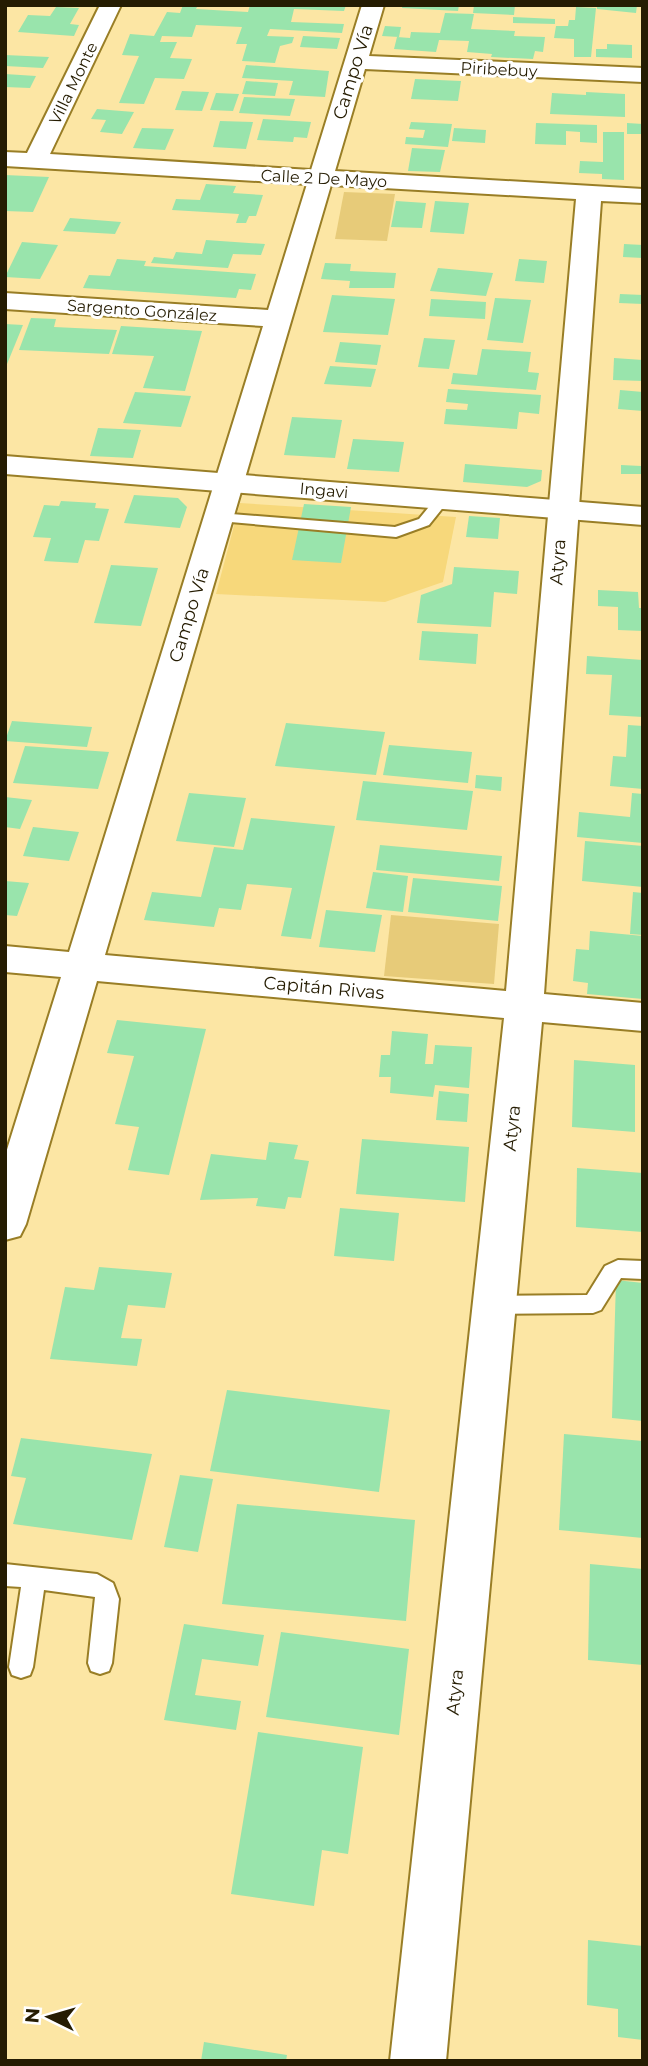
<svg xmlns="http://www.w3.org/2000/svg" width="648" height="2066" font-family="Montserrat,sans-serif">
<style>
.built{fill:#f7d87b}
.green{fill:#e7cb79}
.building{fill:#99e4ac}
.lines{fill:none;stroke-linecap:round;stroke-linejoin:round}
.lane-casing{stroke:#997e26;stroke-width:4}
.street-casing{stroke:#997e26;stroke-width:4}
.secondary-casing{stroke:#997e26;stroke-width:4}
.lane{fill:#fff;fill-rule:evenodd}
.street{fill:#fff;fill-rule:evenodd}
.secondary{fill:#fff;fill-rule:evenodd}
.labels{text-anchor:middle;stroke-width:6;stroke-linejoin:round;paint-order:stroke}
.far-street-label{font-size:16px;fill:#251c02;stroke:#fff}
.street-label{font-size:18px;fill:#251c02;stroke:#fff}
</style>
<rect width="100%" height="100%" fill="#fce6a4"/>
<polygon class="built" points="240,503 456,517 443,582 385,602 216,594"/>
<g class="green">
<polygon points="344,192 395,194 387,241 335,239"/>
<polygon points="391,915 499,924 494,984 384,976"/>
</g>
<g class="building">
<polygon points="183,5 198,5 196,9 248,12 250,5 346,5 344,11 294,9 291,22 344,24 342,33 270,29 267,36 294,37 292,43 280,46 275,63 242,61 247,44 236,44 242,27 196,25 192,37 162,36 160,42 177,42 170,58 192,59 184,79 155,78 144,104 119,103 139,56 122,55 130,34 154,36 167,12 180,13"/>
<polygon points="403,5 459,5 458,11 402,8"/>
<polygon points="474,5 515,5 514,15 473,13"/>
<polygon points="597,5 637,5 636,13 597,9"/>
<polygon points="56,7 79,8 70,24 79,25 74,36 18,32 28,15 50,16"/>
<polygon points="576,7 596,8 591,57 574,57 574,39 554,38 556,26 568,26 569,20 575,20"/>
<polygon points="445,13 474,14 471,29 515,31 514,36 545,37 543,52 535,51 533,59 491,57 492,54 467,52 469,41 439,40 436,52 394,49 397,37 410,38 411,32 440,33"/>
<polygon points="513,17 555,19 555,24 513,23"/>
<polygon points="385,26 401,27 399,37 382,36"/>
<polygon points="303,36 340,38 337,49 300,47"/>
<polygon points="607,44 632,45 632,58 596,57 596,49 607,49"/>
<polygon points="5,55 49,57 43,68 5,66"/>
<polygon points="246,65 329,71 325,97 289,95 293,81 242,78"/>
<polygon points="5,74 36,76 30,88 5,87"/>
<polygon points="415,79 461,81 458,101 411,99"/>
<polygon points="246,81 278,83 275,96 242,94"/>
<polygon points="182,91 209,92 202,111 175,110"/>
<polygon points="586,92 625,94 625,117 550,114 552,93 586,95"/>
<polygon points="216,93 239,94 233,111 210,110"/>
<polygon points="244,97 295,99 290,116 239,113"/>
<polygon points="97,109 134,112 122,134 100,132 106,120 91,119"/>
<polygon points="263,119 311,122 307,138 294,137 293,142 257,140"/>
<polygon points="220,121 253,122 246,149 213,147"/>
<polygon points="411,122 452,124 448,147 405,144 406,137 423,138 425,130 409,129"/>
<polygon points="536,123 597,125 597,143 580,142 580,132 566,131 566,145 535,144"/>
<polygon points="627,123 643,124 643,134 627,134"/>
<polygon points="142,128 174,129 165,150 133,148"/>
<polygon points="454,128 486,130 485,143 452,141"/>
<polygon points="603,132 624,132 624,180 602,179 602,174 579,173 580,161 603,162"/>
<polygon points="412,148 445,150 440,172 408,171"/>
<polygon points="5,175 49,177 33,212 5,211"/>
<polygon points="206,184 236,186 233,193 263,195 256,216 249,216 246,223 236,223 239,214 172,210 176,199 200,200"/>
<polygon points="396,201 426,203 422,228 391,227"/>
<polygon points="435,201 469,203 464,234 430,232"/>
<polygon points="70,218 121,222 115,234 63,231"/>
<polygon points="206,240 265,244 261,255 233,254 228,268 151,263 154,257 173,259 176,252 202,254"/>
<polygon points="22,242 58,245 40,279 5,277"/>
<polygon points="624,244 643,245 643,258 623,257"/>
<polygon points="117,259 146,261 144,266 256,274 251,290 239,289 236,298 83,288 89,275 110,276"/>
<polygon points="519,259 547,261 544,283 515,281"/>
<polygon points="325,263 351,264 350,271 396,273 394,288 349,288 350,281 321,279"/>
<polygon points="438,268 493,273 486,296 430,291"/>
<polygon points="620,294 643,295 643,304 619,303"/>
<polygon points="332,295 395,299 388,335 323,332"/>
<polygon points="495,298 531,300 523,343 487,340"/>
<polygon points="431,299 486,302 485,319 429,316"/>
<polygon points="31,318 56,319 54,327 117,330 109,354 19,350"/>
<polygon points="5,324 23,325 5,369"/>
<polygon points="121,326 202,331 185,391 143,388 154,356 112,354"/>
<polygon points="424,338 455,340 449,369 418,367"/>
<polygon points="340,342 381,345 377,365 335,362"/>
<polygon points="482,349 531,352 528,372 539,373 536,390 451,384 453,373 477,375"/>
<polygon points="614,358 643,360 643,381 613,380"/>
<polygon points="330,366 376,369 371,387 324,384"/>
<polygon points="448,389 541,395 539,414 519,412 517,429 444,424 446,409 467,410 468,404 446,402"/>
<polygon points="620,390 643,392 643,411 618,409"/>
<polygon points="135,392 191,396 181,427 123,423"/>
<polygon points="292,417 342,420 335,458 284,455"/>
<polygon points="98,428 141,430 133,458 90,456"/>
<polygon points="353,439 404,442 399,472 347,469"/>
<polygon points="465,464 542,470 541,481 527,487 463,482"/>
<polygon points="621,465 641,466 642,474 621,474"/>
<polygon points="134,495 178,498 187,507 180,528 124,523"/>
<polygon points="61,501 96,503 95,508 109,509 99,541 85,540 78,563 44,561 51,538 33,537 44,505 59,506"/>
<polygon points="304,504 351,507 341,563 292,560"/>
<polygon points="469,516 500,518 498,539 466,537"/>
<polygon points="111,565 158,568 141,626 94,623"/>
<polygon points="454,567 519,571 517,594 494,592 491,627 417,623 421,595 452,584"/>
<polygon points="598,590 638,592 639,608 643,608 643,631 618,630 618,607 598,606"/>
<polygon points="422,631 478,634 476,664 419,660"/>
<polygon points="587,656 643,660 643,717 609,715 612,675 586,674"/>
<polygon points="12,721 92,727 87,747 5,741"/>
<polygon points="286,723 385,732 376,775 275,766"/>
<polygon points="628,725 643,726 643,789 610,786 613,756 626,757"/>
<polygon points="389,745 472,752 468,783 383,775"/>
<polygon points="25,746 109,752 98,789 13,783"/>
<polygon points="476,775 502,777 501,791 475,788"/>
<polygon points="363,781 473,791 467,830 356,820"/>
<polygon points="189,793 246,798 234,847 176,841"/>
<polygon points="632,793 643,794 643,843 577,837 579,812 630,817"/>
<polygon points="5,797 32,800 20,829 5,827"/>
<polygon points="251,818 335,826 311,939 281,936 292,888 247,884 241,910 219,908 214,927 144,920 152,892 201,897 214,847 243,850"/>
<polygon points="33,827 79,832 69,861 23,856"/>
<polygon points="585,841 643,846 643,887 582,881"/>
<polygon points="380,845 502,856 499,881 376,870"/>
<polygon points="373,872 408,876 403,912 366,908"/>
<polygon points="413,878 502,886 498,921 408,912"/>
<polygon points="5,881 29,883 17,916 5,915"/>
<polygon points="633,892 643,893 643,935 630,934"/>
<polygon points="326,910 382,915 375,952 319,947"/>
<polygon points="590,931 643,936 643,999 587,994 588,983 573,981 576,949 589,950"/>
<polygon points="117,1020 206,1029 169,1175 128,1170 139,1127 115,1124 134,1056 107,1053"/>
<polygon points="392,1031 428,1034 425,1064 433,1064 435,1045 472,1047 469,1088 435,1085 433,1097 390,1093 391,1077 379,1077 381,1055 390,1055"/>
<polygon points="574,1060 635,1065 635,1132 572,1127"/>
<polygon points="439,1091 469,1094 467,1122 436,1120"/>
<polygon points="362,1139 469,1147 465,1202 356,1194"/>
<polygon points="269,1142 298,1145 294,1159 309,1161 301,1198 288,1197 285,1209 256,1206 258,1198 200,1200 211,1154 266,1160"/>
<polygon points="577,1168 643,1173 643,1232 576,1227"/>
<polygon points="340,1208 399,1213 394,1261 334,1256"/>
<polygon points="99,1267 172,1273 165,1308 128,1305 121,1338 142,1339 137,1366 50,1359 65,1287 94,1290"/>
<polygon points="616,1280 643,1283 643,1421 612,1418"/>
<polygon points="227,1390 390,1410 379,1492 210,1471"/>
<polygon points="564,1434 643,1441 643,1538 559,1530"/>
<polygon points="21,1438 152,1454 132,1540 13,1524 26,1478 11,1476"/>
<polygon points="180,1475 213,1479 198,1552 164,1547"/>
<polygon points="237,1504 415,1520 406,1621 222,1604"/>
<polygon points="590,1564 643,1569 643,1665 588,1660"/>
<polygon points="184,1624 264,1635 258,1666 202,1659 195,1695 241,1701 236,1730 164,1720"/>
<polygon points="281,1632 409,1649 399,1735 266,1717"/>
<polygon points="258,1732 363,1747 348,1854 322,1850 314,1906 231,1894"/>
<polygon points="588,1940 643,1946 643,2040 618,2037 618,2009 587,2005"/>
<polygon points="204,2042 287,2055 286,2061 201,2061"/>
</g>
<g class="lines">
<defs>
<g id="lane">
<polygon points="442,496 449,500 429,525 396,537 219,521 212,517 219,513 395,527 419,519 437,497"/>
<polygon points="618,1260 643,1261 643,1279 621,1278 601,1310 593,1313 494,1314 486,1311 483,1305 486,1299 494,1296 587,1295 605,1266"/>
<polygon points="5,1564 97,1574 113,1583 119,1599 112,1663 109,1671 100,1674 91,1671 88,1663 95,1597 44,1590 33,1667 30,1675 21,1678 12,1675 9,1667 21,1587 5,1586"/>
</g>
<path id="street" d="M100,5H121L50,154L311,170L362,5H384L369,56L643,68V82L365,69L335,171L643,189V203L601,201L544,994L643,1003V1031L542,1022L446,2061H390L504,1018L97,981L26,1224L20,1236L5,1240V1156L61,977L5,972V946L69,952L263,326L5,309V293L268,310L307,184L5,166V152L27,153ZM331,185L576,199L506,991L105,955Z"/>
<polygon id="secondary" points="5,456 643,507 643,525 5,474"/>
</defs>
<use href="#lane" class="lane-casing"/>
<use href="#street" class="street-casing"/>
<use href="#secondary" class="secondary-casing"/>
<use href="#lane" class="lane"/>
<use href="#street" class="street"/>
<use href="#secondary" class="secondary"/>
</g>
<g class="labels">
<g class="far-street-label">
<text transform="translate(499 69) rotate(3)" y="6">Piribebuy</text>
<text transform="translate(73 83) rotate(-64)" y="6">Villa Monte</text>
<text transform="translate(324 178) rotate(3)" y="6">Calle 2 De Mayo</text>
<text transform="translate(142 310) rotate(4)" y="6">Sargento González</text>
<text transform="translate(324 490) rotate(5)" y="6">Ingavi</text>
</g>
<g class="street-label">
<text transform="translate(353 72) rotate(-73)" y="6">Campo Vía</text>
<text transform="translate(558 562) rotate(-86)" y="6">Atyra</text>
<text transform="translate(189 615) rotate(-73)" y="6">Campo Vía</text>
<text transform="translate(324 988) rotate(5)" y="6">Capitán Rivas</text>
<text transform="translate(512 1128) rotate(-84)" y="6">Atyra</text>
<text transform="translate(455 1692) rotate(-84)" y="6">Atyra</text>
</g>
</g>
<rect width="648" height="2066" fill="none" stroke="#251c02" stroke-width="14"/>
<g transform="translate(49 2017) rotate(275)" stroke="#ffffff" stroke-width="5" paint-order="stroke">
<path d="M0-5L12 26L0 18L-12 26Z" fill="#251c02"/>
<text y="-10" font-size="19" font-weight="bold" text-anchor="middle" fill="#251c02">N</text>
</g>
</svg>
